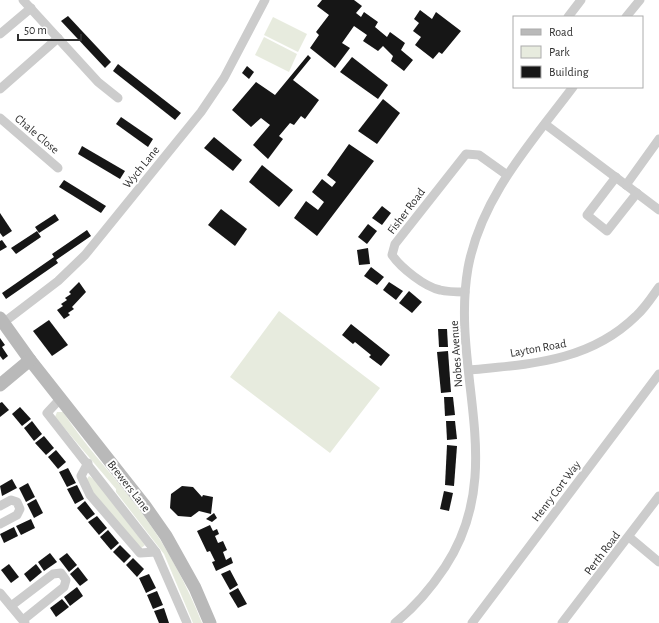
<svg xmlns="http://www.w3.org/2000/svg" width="659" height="623" font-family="'Alegreya Sans',sans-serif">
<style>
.green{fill:#e7ebde}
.building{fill:#161616}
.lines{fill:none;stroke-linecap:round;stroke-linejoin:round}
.street{stroke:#ccc;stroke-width:9}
.secondary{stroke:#b9b9b9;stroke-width:13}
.labels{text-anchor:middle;stroke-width:4;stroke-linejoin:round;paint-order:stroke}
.street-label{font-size:12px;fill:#2f2f2f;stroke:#fff}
</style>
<rect width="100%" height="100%" fill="#fff"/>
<g class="green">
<polygon points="273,17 307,34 298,52 264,35"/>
<polygon points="264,37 297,54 289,72 255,55"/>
<polygon points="279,311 380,388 330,453 230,377"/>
<path d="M57,412H63C87,449 118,480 144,516C168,549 187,585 202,623H193L164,554L116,492V489L55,417Z"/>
<polygon points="89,476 95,480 145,545 139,550 93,495 87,479"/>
</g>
<g class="building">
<polygon points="322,0 354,0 362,6 356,13 361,17 364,12 378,22 375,27 387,37 390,32 405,43 401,50 413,60 404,71 391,61 393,56 383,46 378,51 363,41 367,35 354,26 342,43 350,48 335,68 310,48 319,35 316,32 329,15 317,6"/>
<polygon points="420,10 432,19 436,12 461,31 442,54 439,52 433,59 415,45 421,37 413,31 419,23 414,19"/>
<polygon points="68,16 111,62 105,68 61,21"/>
<polygon points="308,55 311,58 293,80 319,100 305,119 301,116 294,125 290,123 279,136 283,139 268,159 253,145 270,125 261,118 251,127 232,110 256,82 275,95"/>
<polygon points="352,57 388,85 378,99 340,72"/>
<polygon points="118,64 181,113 175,120 113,71"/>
<polygon points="247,66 254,72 249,79 242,73"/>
<polygon points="383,99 400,113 377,144 358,131"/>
<polygon points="121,117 153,139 148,147 116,124"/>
<polygon points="214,137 242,160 233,171 204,148"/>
<polygon points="349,144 374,161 317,236 294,218 306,201 318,210 324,202 312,192 322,179 332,187 336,182 327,175"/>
<polygon points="82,146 125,171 120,179 78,154"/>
<polygon points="262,165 293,190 279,207 249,182"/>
<polygon points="64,180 106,206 101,213 59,187"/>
<polygon points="382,206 391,213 382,225 372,218"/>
<polygon points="221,209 247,229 235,246 208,225"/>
<polygon points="0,213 12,231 3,237 0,233"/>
<polygon points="55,214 59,220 39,233 35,227"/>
<polygon points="368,224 377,231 367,244 358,237"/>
<polygon points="87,230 91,236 56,260 58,263 6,299 2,293 54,257 52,254"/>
<polygon points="37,231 41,237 16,254 11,248"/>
<polygon points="2,240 7,247 0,251 0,241"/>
<polygon points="368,248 370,264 359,265 357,250"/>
<polygon points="371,267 384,277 377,285 364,276"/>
<polygon points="79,282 86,292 72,307 74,309 68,313 70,315 64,319 57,310 63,306 61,304 67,300 65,298 71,294 69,292"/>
<polygon points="389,282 403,291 396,300 383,290"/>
<polygon points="409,291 422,302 412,313 399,303"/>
<polygon points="49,320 68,345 52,356 33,331"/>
<polygon points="351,324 390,355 381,366 369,357 371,355 355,342 353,344 342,335"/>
<polygon points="438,329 447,329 448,347 439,347"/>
<polygon points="0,338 5,345 2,347 8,356 3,360 0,356"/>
<polygon points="448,351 451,392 441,393 437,352"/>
<polygon points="444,397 453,397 455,415 445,416"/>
<polygon points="2,402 9,410 0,417 0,403"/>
<polygon points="20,407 31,419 22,426 12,414"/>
<polygon points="32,421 42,434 34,441 24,428"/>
<polygon points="446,421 455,421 457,439 447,440"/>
<polygon points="44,436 54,448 46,455 35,443"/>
<polygon points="447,445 457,446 454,486 445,485"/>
<polygon points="56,450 66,462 58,469 48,457"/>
<polygon points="68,468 76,483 67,487 59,472"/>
<polygon points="12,479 17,488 2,496 0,486"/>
<polygon points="28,483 35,497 26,502 19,488"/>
<polygon points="77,485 84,499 75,504 67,489"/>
<polygon points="182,486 193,487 202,497 203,495 213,497 211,514 199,511 191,517 178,516 170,508 171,494"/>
<polygon points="444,491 453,493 449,511 440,509"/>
<polygon points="36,499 43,513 34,518 27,504"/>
<polygon points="85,501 95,514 87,520 77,508"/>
<polygon points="214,513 217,518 212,522 206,519"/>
<polygon points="97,516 107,528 99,535 88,522"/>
<polygon points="31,519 35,528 21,535 16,526"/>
<polygon points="210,525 213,531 217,529 219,534 215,536 218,543 223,541 227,550 223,552 226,560 231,557 233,563 216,571 212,562 215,561 210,551 207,552 197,531"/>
<polygon points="14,527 18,536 4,543 0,534"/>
<polygon points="108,530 119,543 111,550 100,537"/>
<polygon points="120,545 131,556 124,563 113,552"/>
<polygon points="50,553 57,562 44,571 38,562"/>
<polygon points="67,553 77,565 69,572 59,559"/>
<polygon points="133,558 144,569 137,577 126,565"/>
<polygon points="9,564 19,577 11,583 1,570"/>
<polygon points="36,564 42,572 30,582 24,574"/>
<polygon points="78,567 88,580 80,586 70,574"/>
<polygon points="230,570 238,585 230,590 221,574"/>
<polygon points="149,574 156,588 146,593 139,578"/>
<polygon points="77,587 83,596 70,606 64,597"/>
<polygon points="238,588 247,604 238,608 229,593"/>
<polygon points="157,591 163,605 153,609 147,595"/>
<polygon points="62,599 69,607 56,617 50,608"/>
<polygon points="164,608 169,623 159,623 154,611"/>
</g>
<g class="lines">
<g class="street">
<polyline points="23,0 98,82 118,98"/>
<polyline points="568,17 581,0"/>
<polyline points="626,17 640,0"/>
<polyline points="0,34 31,8"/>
<polyline points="0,89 58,38"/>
<polyline points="0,118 58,168"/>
<polyline points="545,124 659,210"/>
<polyline points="616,177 587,215 607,231 637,193"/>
<polyline points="626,185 659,139"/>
<path d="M465,292C457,292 448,292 440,290C425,287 401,268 392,255L395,244L466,154L479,155L507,175"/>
<polyline points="3,323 58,281 85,255 201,112 224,78 265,0"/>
<path d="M469,370C530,364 589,362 636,316C645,308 652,297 659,287"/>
<polyline points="60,399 47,413 156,552 187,623"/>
<polyline points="88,463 81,476 90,495 140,553 156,552"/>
<polyline points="0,506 11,500 17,502 20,509 17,515 0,524"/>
<polyline points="629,537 659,562"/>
<polyline points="0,593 25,623"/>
<polyline points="11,606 53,574 61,573 66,580 64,587 23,620"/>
<path d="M395,623C414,608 431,588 445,567C509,470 450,372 468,268C481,197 531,143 573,87"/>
<polyline points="472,623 659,374"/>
<polyline points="562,623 659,496"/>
</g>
<g class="secondary">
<polyline points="0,318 30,360 145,506 166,536 195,588 210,623"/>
<polyline points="0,385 30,360"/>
</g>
</g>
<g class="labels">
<g class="street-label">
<text transform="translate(37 134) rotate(40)" y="4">Chale Close</text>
<text transform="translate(141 167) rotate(-51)" y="4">Wych Lane</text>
<text transform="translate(406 211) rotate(-53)" y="4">Fisher Road</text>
<text transform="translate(538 348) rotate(-10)" y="4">Layton Road</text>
<text transform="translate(456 354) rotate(-94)" y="4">Nobes Avenue</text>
<text transform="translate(129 486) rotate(52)" y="4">Brewers Lane</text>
<text transform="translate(556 491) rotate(-53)" y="4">Henry Cort Way</text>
<text transform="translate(602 553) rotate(-53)" y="4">Perth Road</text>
</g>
</g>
<rect x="513" y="16" width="130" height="72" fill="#ffffff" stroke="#acacac"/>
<rect x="521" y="29" width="20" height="6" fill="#b9b9b9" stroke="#acacac"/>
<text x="549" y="36" font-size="12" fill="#2f2f2f">Road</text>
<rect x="521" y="46" width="20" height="12" fill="#e7ebde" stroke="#acacac"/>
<text x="549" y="56" font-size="12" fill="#2f2f2f">Park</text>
<rect x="521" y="66" width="20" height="12" fill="#161616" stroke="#acacac"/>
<text x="549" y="76" font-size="12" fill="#2f2f2f">Building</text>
<path d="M18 34v6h63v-6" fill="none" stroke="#2f2f2f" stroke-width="2"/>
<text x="24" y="34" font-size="12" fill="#2f2f2f" stroke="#ffffff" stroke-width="3" paint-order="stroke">50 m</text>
</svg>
